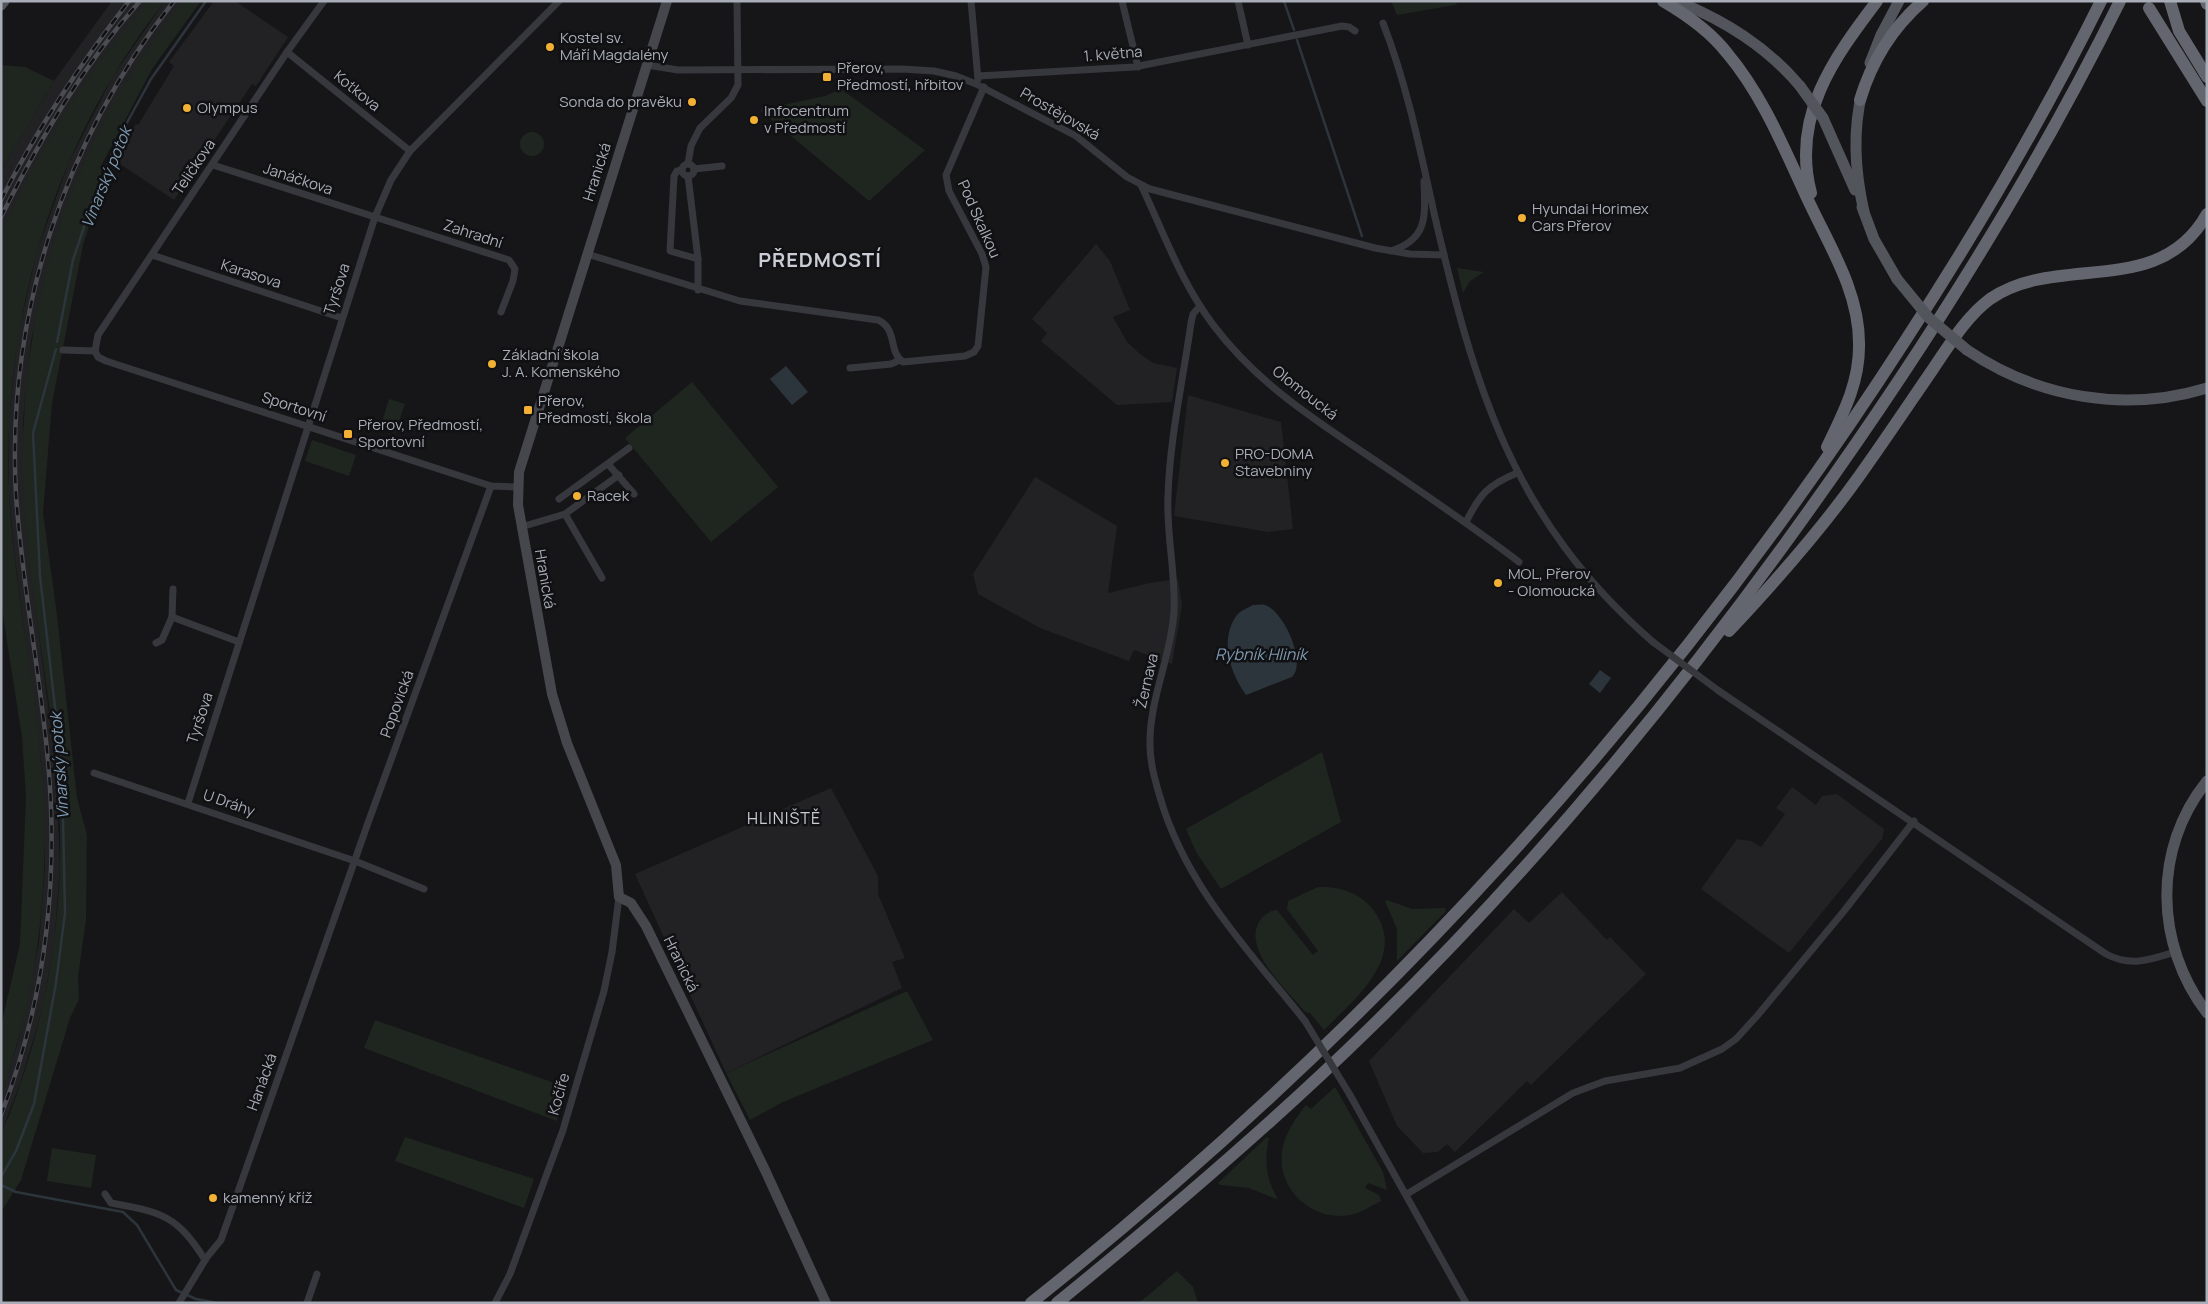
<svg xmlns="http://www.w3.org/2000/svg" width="2208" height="1304" font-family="Manrope,sans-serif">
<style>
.built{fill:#222225}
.green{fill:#1e261f}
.water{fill:#2c353c}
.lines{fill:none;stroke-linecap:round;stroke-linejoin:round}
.stream{stroke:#2c353c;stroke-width:2.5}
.street{stroke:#37383d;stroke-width:7}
.secondary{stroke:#45474d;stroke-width:10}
.primary{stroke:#53555c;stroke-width:11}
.highway{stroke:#63666e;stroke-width:12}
.rail-casing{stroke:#4a4c52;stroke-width:4.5}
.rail{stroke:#111113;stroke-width:2.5;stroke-dasharray:8;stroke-linecap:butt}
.street-bridge{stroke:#37383d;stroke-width:7}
.primary-bridge{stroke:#53555c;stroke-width:11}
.poi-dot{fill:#f2b134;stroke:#111113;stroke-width:2}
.labels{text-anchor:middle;stroke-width:5;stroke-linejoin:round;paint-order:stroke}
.poi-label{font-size:15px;fill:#a8adb8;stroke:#111113;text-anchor:start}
.street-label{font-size:15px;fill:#a8adb8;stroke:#111113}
.water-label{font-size:16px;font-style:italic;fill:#7f9bb3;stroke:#111113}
.neighbourhood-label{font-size:16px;letter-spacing:1px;fill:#c9ccd4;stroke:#111113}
.district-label{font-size:20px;font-weight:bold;letter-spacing:1px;fill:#c9ccd4;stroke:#111113}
</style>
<rect width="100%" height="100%" fill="#161618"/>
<g class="built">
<polygon points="112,1 150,1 99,66 60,124 1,235 1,171 54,81"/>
<polygon points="165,1 183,1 149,47 126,83 82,168 51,255 31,341 23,420 28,549 55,760 60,866 54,945 42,1010 21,1081 1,1133 1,1094 18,1043 39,943 45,866 41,761 14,551 9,493 9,419 17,339 37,251 69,162 113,76"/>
<polygon points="214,1 235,1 288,37 256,86 252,84 174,200 114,160 123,140 136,124 138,125 174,66 169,62"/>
<polygon points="1096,244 1110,261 1130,310 1113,317 1127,342 1140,354 1153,363 1177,368 1172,402 1117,405 1041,341 1047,333 1032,319"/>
<polygon points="1188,395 1281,422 1293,529 1268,532 1174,516"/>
<polygon points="1035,477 1117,526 1108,593 1150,583 1178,579 1182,605 1172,664 1134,650 1129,661 1040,628 978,594 973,574"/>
<polygon points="1792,787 1816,805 1822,796 1837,794 1884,829 1882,839 1789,953 1701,889 1737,839 1751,841 1761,847 1785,814 1776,808"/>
<polygon points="831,788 878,876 878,894 905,958 892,962 902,988 726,1073 635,874"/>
<polygon points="1562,892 1607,940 1610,937 1646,974 1531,1085 1527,1081 1455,1152 1447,1144 1438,1152 1423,1153 1397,1126 1369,1061 1514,909 1529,923"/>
</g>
<g class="green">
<path d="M150,1H165C55,140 2,315 9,491C13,582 34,672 41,763C51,876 40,986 1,1094V1026L20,944L26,796L22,737L1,603V235C38,151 88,69 150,1Z"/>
<path d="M183,1H201L152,69L103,162L96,203L83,245L52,403L43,513L57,615L77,798L87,835L86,919L78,977L79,999L70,1018L21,1180L1,1212C1,1188 0,1161 1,1137C2,1128 7,1121 10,1113C18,1091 26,1069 32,1047C49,988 58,927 60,866C63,761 40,656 28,552C6,348 55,162 183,1Z"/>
<polygon points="1391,1 1459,1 1455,5 1397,15"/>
<polygon points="1,65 25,67 54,81 1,171"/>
<polygon points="841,89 925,150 869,201 760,110 825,96"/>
<circle cx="532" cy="144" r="12"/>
<polygon points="1457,268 1484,272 1470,281 1463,293"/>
<polygon points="692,382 778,487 711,542 625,438"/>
<polygon points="389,399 405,404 395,433 380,428"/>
<polygon points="312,440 356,455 349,476 305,461"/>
<polygon points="1322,752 1341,822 1221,889 1196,852 1186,829"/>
<path d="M1318,887C1338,886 1356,891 1370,906C1412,954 1355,999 1324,1030L1310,1013L1305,1012C1288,991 1239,948 1261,919C1265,914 1271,910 1277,910L1313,955L1318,951L1287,909L1288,901Z"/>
<polygon points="1387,900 1412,909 1445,908 1446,911 1397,961 1397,929 1385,901"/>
<polygon points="907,991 933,1040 783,1102 750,1120 726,1073"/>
<polygon points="375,1020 563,1086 557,1121 364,1048"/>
<path d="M1335,1087L1383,1172L1387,1190L1368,1183L1365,1188L1379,1195L1381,1201C1371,1206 1361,1213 1350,1215C1313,1222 1277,1190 1282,1152C1284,1135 1295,1119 1306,1105L1311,1109Z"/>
<polygon points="405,1137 534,1179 524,1208 395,1161"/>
<path d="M1267,1137L1269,1139C1264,1160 1266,1179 1277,1197L1276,1199L1249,1188L1220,1185L1218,1183Z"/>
<polygon points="52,1148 96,1155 91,1188 47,1181"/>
<polygon points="1177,1271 1193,1287 1198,1303 1139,1303"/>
</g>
<g class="water">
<polygon points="786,366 808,392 792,405 770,379"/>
<path d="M1253,605C1257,605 1262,604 1265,605C1284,611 1307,663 1292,677L1246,695C1230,673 1219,639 1237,615C1241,610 1248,608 1253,605Z"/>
<polygon points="1600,670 1611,678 1600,693 1589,684"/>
</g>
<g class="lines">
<g class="stream">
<polyline points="1284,1 1294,30"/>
<polyline points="1297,40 1362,236"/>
<polyline points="57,342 73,260 93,200 118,139 151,79 206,1"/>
<polyline points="1,1177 16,1151 34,1104 56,983 65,913 62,768 40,576 33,433 56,349"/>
<polyline points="1,1185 16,1192 123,1212 137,1225 176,1290 196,1299 217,1303"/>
</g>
<g class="street">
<polyline points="971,1 978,79"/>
<polyline points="1122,1 1138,67"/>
<polyline points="1238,1 1248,45"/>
<path d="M1383,23C1407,85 1420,149 1434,213C1475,389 1512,519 1653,642"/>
<polyline points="287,52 410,151"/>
<polyline points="647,65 678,70 902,69 934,71 956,76 976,84 1076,136 1127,177 1150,189 1375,248 1410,254 1444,255"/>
<polyline points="978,76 1134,67 1342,26 1349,27 1355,31"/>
<polyline points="688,164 691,146 700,128 731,98 738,85 737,1"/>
<circle cx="688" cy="170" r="6"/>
<polyline points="213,165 509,260 515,269 513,281 501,312"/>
<polyline points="694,169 722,166"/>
<polyline points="682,170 677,171 674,176 670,251 698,259"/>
<polyline points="688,176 698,259 698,290"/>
<path d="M1141,185C1164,233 1181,283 1214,326C1257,383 1315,420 1373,459C1423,493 1472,526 1519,562"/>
<path d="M1391,251C1429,239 1425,215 1424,181"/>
<path d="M587,254L740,301L878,320C898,329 888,352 903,362L965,356L974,352L978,346L986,267L982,254L949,191L946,175L984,87"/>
<polyline points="152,255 342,318"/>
<path d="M1200,306L1193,314L1191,323C1183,380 1170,437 1168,495C1166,534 1176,573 1174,612C1171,657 1149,700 1150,745C1150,763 1155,780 1160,797C1185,885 1249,951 1305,1021"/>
<polyline points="63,350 95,351"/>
<polyline points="95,351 98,357 106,361 491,486 517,487"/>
<polyline points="95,351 98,335 287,52 324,1"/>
<polyline points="850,368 891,364 900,360"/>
<polyline points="608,464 634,494"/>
<polyline points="559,499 629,448"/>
<polyline points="565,514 602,578"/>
<path d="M1466,522C1480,494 1488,485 1517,473"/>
<polyline points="521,527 565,514 619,475"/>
<polyline points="172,617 239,642"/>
<polyline points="156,643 162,640 172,617 173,589"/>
<path d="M1719,691L2106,954C2130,967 2150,960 2175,952"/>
<polyline points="94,773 355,861 424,889"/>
<polyline points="188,803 375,217 391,180 410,151 559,1"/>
<polyline points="1350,1095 1466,1303"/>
<path d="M105,1194L111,1203C161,1212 177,1215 205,1260"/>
<polyline points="1407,1194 1573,1093 1605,1081 1680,1068 1722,1049 1736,1039 1757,1016 1844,911 1914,821"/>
<polyline points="179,1303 207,1257 221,1240 369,820 491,486"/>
<polyline points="307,1303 317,1274"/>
<polyline points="495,1303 510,1274 563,1130 604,991 612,952 619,897"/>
</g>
<polyline class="secondary" points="667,1 519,472 518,505 552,694 567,743 616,865 619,897 631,903 646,926 765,1170 826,1303"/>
<g class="primary">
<path d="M1677,1C1725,21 1766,46 1800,86"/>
<polyline points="1,5 4,1"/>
<polyline points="1870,63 1881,35 1899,1"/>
<path d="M1862,93C1852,133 1855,172 1864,212"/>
<polyline points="1823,118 1855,190"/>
<polyline points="1862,207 1874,239 1897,279"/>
<path d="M1967,350C2038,398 2125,413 2207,388"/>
<path d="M2207,781C2152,849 2155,945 2207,1013"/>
</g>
<g class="highway">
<path d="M1663,1C1687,15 1710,31 1727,53C1764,97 1785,151 1809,202C1830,247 1859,292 1859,343C1860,382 1843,414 1827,447"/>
<polyline points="2170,1 2179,31 2207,77"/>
<polyline points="2206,1 2207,4"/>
<polyline points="2149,8 2207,101"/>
<path d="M1860,100C1872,60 1892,28 1923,1"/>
<path d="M1811,193C1791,117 1833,59 1877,1"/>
<path d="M1729,631C1775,582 1821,530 1860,475C1885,440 1909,404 1933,369C1950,344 1966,317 1990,299C2058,252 2159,300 2207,214"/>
<path d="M1031,1303C1372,1032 1669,707 1905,341C1976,232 2043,118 2101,1"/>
<path d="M1057,1303C1165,1215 1271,1125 1370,1028C1533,870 1678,694 1810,509C1925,348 2032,179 2120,1"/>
</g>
<defs>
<g id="rail">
<path d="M1,200C37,129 80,64 129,1"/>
<path d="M1,217C39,141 83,65 140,1"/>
<path d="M1,1115C45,1001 59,882 48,761C40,672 22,584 16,495C6,317 64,140 174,1"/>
</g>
</defs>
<use href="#rail" class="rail-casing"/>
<use href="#rail" class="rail"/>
<g class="street-bridge">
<polyline points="1653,642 1719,691"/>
<polyline points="1305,1021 1350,1095"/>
</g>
<g class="primary-bridge">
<polyline points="1800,86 1823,118"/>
<polyline points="1897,279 1929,318 1967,350"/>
</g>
</g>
<g class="poi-dot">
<circle cx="550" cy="47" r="5"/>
<rect x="822" y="72" width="10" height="10" rx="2.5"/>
<circle cx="692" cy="102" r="5"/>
<circle cx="187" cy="108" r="5"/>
<circle cx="754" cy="120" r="5"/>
<circle cx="1522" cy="218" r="5"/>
<circle cx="492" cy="364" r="5"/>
<rect x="523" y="405" width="10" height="10" rx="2.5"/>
<rect x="343" y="429" width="10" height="10" rx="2.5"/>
<circle cx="1225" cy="463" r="5"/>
<circle cx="577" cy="496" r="5"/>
<circle cx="1498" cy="583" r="5"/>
<circle cx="213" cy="1198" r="5"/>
</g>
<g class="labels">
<g class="poi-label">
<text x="560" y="43">Kostel sv.<tspan x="560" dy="17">Máří Magdalény</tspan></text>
<text x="837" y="73">Přerov,<tspan x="837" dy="17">Předmostí, hřbitov</tspan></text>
<text x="682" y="107" text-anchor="end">Sonda do pravěku</text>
<text x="197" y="113">Olympus</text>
<text x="764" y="116">Infocentrum<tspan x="764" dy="17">v Předmostí</tspan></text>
<text x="1532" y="214">Hyundai Horimex<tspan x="1532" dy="17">Cars Přerov</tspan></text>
<text x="502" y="360">Základní škola<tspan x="502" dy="17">J. A. Komenského</tspan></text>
<text x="538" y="406">Přerov,<tspan x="538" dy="17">Předmostí, škola</tspan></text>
<text x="358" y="430">Přerov, Předmostí,<tspan x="358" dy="17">Sportovní</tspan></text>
<text x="1235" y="459">PRO-DOMA<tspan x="1235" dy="17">Stavebniny</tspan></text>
<text x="587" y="501">Racek</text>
<text x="1508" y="579">MOL, Přerov<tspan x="1508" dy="17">- Olomoucká</tspan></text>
<text x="223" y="1203">kamenný kříž</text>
</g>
<g class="street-label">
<text transform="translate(1113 54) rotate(-5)" y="5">1. května</text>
<text transform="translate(357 91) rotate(39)" y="5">Kotkova</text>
<text transform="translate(1060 114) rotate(30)" y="5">Prostějovská</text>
<text transform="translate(194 167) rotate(-56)" y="5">Teličkova</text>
<text transform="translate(597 172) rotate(-72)" y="5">Hranická</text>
<text transform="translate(298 179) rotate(18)" y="5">Janáčkova</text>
<text transform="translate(979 219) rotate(66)" y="5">Pod Skalkou</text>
<text transform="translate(473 234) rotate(18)" y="5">Zahradní</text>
<text transform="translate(251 274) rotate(18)" y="5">Karasova</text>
<text transform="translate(337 289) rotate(-72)" y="5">Tyršova</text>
<text transform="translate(1305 393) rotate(38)" y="5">Olomoucká</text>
<text transform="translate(294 407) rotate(18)" y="5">Sportovní</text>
<text transform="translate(545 579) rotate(80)" y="5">Hranická</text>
<text transform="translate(1147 681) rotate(-77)" y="5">Žernava</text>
<text transform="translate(397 704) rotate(-70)" y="5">Popovická</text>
<text transform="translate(200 718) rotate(-72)" y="5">Tyršova</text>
<text transform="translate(229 803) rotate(19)" y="5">U Dráhy</text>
<text transform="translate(681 964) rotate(64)" y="5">Hranická</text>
<text transform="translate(262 1082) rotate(-70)" y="5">Hanácká</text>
<text transform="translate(559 1094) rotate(-74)" y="5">Kočíře</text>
</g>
<g class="water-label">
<text transform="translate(106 177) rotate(-68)" y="6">Vinarský potok</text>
<text x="1261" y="660">Rybník Hliník</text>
<text transform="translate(59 766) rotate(-94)" y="6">Vinarský potok</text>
</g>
<g class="neighbourhood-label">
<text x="784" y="824">HLINIŠTĚ</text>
</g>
<g class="district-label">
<text x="820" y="267">PŘEDMOSTÍ</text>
</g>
</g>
<rect width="2208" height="1304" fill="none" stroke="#a8adb8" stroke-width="5"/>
</svg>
